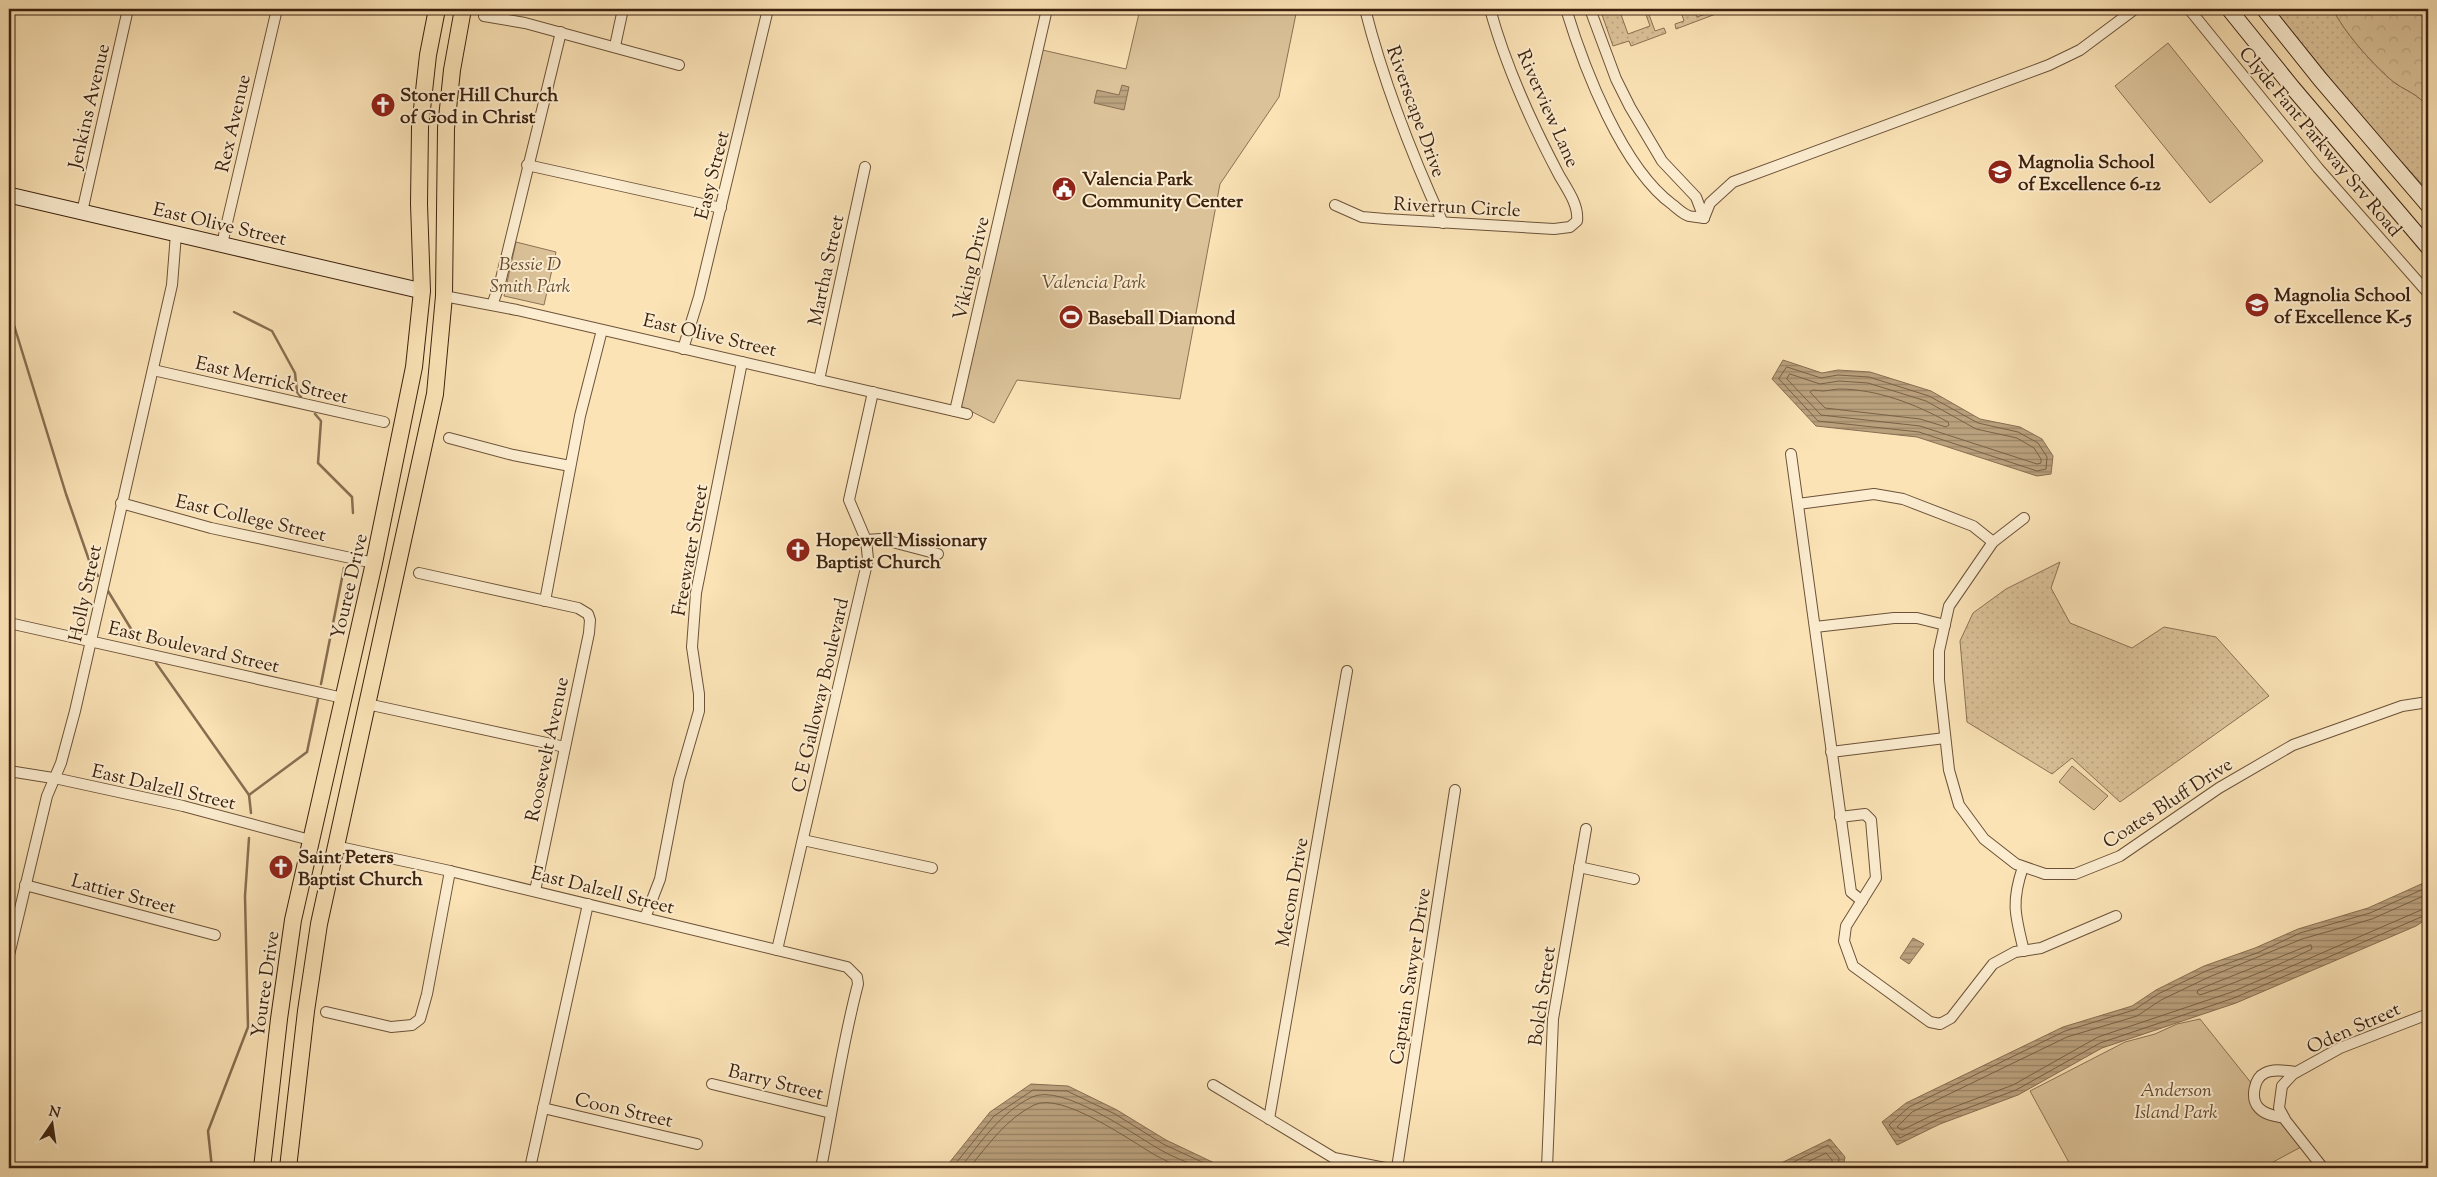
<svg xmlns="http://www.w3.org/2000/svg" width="2437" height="1177" font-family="'Sorts Mill Goudy',serif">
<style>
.grass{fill:url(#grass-dots);stroke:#8c7254}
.forest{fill:url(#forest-crowns);stroke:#8c7254}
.park{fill:#dbc299;stroke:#8c7254}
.water{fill:url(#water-rules);stroke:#886e51}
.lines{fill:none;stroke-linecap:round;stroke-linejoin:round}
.shore{stroke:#7b6146;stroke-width:1}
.stream{stroke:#886e51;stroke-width:2.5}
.street-casing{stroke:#6c5238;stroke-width:12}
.secondary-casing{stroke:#3c210e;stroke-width:17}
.primary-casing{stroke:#3c210e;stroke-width:18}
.street{stroke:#fcedd0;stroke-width:10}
.secondary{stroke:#fcedd0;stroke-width:15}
.primary{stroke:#fbe3b6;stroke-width:16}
.labels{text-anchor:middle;stroke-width:4;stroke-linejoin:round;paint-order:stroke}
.poi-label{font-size:19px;font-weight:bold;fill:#3c210e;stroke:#fcedd0;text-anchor:start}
.street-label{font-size:19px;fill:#3c210e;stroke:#fcedd0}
.park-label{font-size:19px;font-style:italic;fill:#644931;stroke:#fcedd0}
</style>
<defs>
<pattern id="grass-dots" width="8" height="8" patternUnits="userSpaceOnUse" patternTransform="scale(1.25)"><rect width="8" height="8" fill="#dbc299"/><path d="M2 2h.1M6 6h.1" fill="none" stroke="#bda683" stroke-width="1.8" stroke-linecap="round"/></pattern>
<pattern id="forest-crowns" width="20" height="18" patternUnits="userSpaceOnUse" patternTransform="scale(1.25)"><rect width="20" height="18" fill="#dbc299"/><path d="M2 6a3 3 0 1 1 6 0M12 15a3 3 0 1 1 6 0" fill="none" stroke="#bda683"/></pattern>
<pattern id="water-rules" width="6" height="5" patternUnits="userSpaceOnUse" patternTransform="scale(1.25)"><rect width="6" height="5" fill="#baa17d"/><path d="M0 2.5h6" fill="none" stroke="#988365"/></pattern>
</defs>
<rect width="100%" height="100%" fill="#fbe3b6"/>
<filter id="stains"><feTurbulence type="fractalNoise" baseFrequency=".004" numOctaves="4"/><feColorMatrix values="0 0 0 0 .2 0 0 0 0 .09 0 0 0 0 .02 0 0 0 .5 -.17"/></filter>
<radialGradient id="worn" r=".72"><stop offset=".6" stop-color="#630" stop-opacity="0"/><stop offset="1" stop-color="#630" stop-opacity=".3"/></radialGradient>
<g class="grass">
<polygon points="1600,9 1619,9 1628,34 1650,26 1644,9 1647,9 1655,31 1664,28 1666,33 1631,46 1629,41 1613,46"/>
<polygon points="1680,9 1693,9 1697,17 1720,9 1729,9 1676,29 1675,24 1684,21"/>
<path d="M2274,9H2333C2344,32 2370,61 2390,79C2403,91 2421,93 2428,110V191L2363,119Z"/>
<polygon points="2060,562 2051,588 2070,623 2132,648 2164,627 2216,637 2269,696 2120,802 2072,758 2052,774 1967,722 1960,641 1973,613 2006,589"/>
</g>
<path class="forest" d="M2333,9H2428V110C2421,93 2403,91 2390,79C2370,61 2344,32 2333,9Z"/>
<g class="park">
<polygon points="1140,9 1297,9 1279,97 1220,184 1180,399 1017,380 994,423 957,404 1038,49 1126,69"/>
<polygon points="2168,43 2263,161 2210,203 2115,86"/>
<polygon points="516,242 556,252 544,305 504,296"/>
<polygon points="2072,766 2108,796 2094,810 2059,782"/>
<polygon points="2200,1019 2252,1084 2252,1100 2282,1121 2301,1147 2262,1168 2072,1168 2030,1091 2125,1042 2155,1034 2177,1024"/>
</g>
<g class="water">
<polygon points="1122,85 1129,87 1124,110 1094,103 1097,90 1119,95"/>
<polygon points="1783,360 1822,373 1838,370 1870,372 1931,391 1980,419 2020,427 2042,439 2053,456 2051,474 2037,476 1917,437 1816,426 1772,379"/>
<polygon points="2428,881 2428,918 2416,926 2236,1003 2102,1048 2018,1095 1940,1124 1897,1145 1882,1122 1906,1103 2063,1027 2132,1006 2156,990 2204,966 2255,948 2298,929 2368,908"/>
<polygon points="1913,938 1924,944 1909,964 1900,958"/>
<polygon points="1031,1084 1068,1086 1117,1110 1166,1140 1225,1168 945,1168 990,1112"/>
<polygon points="1830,1139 1845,1157 1843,1168 1771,1168"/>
</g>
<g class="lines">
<g class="shore">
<polygon points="1787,367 1821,378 1838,375 1869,377 1929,396 1978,423 2018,432 2038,443 2047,457 2046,469 2037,471 1919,432 1818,421 1779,379"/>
<polygon points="1790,374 1820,384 1839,381 1868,383 1926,401 1976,429 2017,438 2034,448 2041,459 2041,463 2037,464 1920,426 1821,415 1787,379"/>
<path d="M1839,389C1877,389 1915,404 1948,422L1949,425L1946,427L1920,419L1825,408L1810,392L1813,390L1823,391Z"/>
<polyline points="2428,887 2370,913 2300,933 2257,953 2206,971 2158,994 2134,1010 2065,1031 1909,1107 1889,1125 1900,1138 1938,1119 2016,1090 2100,1043 2234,998 2428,914"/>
<polyline points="2428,894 2372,919 2302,939 2209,977 2161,1000 2137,1016 2067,1037 1912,1112 1897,1127 1902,1130 1935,1114 2013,1085 2098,1037 2232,992 2428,907"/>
<path d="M2311,945L2312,949C2275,967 2238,982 2200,995L2197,993L2198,990L2212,984Z"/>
<polyline points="952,1168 994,1116 1033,1090 1067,1091 1115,1114 1163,1144 1215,1168"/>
<path d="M960,1168C981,1142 1001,1112 1032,1097C1062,1083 1133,1134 1159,1149C1172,1157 1187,1162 1201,1168"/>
<path d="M969,1168C989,1144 1006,1119 1034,1105C1061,1091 1131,1141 1155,1155C1164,1160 1173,1164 1183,1168"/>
<polyline points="1781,1168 1828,1145 1839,1158 1838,1168"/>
<polyline points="1795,1168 1826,1153 1832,1160 1832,1168"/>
</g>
<g class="stream">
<polyline points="9,309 66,494 90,563 98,576"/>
<polyline points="234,312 272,331 295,373 297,392 301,397"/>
<polyline points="315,414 321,421 318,463 352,497 353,513"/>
<polyline points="108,591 139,642"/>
<polyline points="156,663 249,795 251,813"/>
<polyline points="321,684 344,568"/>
<polyline points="249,795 307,752 318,699"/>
<polyline points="212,1168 208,1131 248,1027 245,896 249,838"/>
</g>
<defs>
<g id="street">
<path d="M1365,9C1384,84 1411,153 1443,223"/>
<path d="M1566,9C1584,68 1622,168 1673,205C1678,209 1683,214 1689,216C1693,217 1699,217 1704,218"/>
<polyline points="1590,9 1616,79 1630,107 1662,161 1696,197 1704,218"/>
<polyline points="2189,9 2318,168 2428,293"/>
<polyline points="484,16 525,23 679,65"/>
<polyline points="615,46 623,9"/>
<polyline points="527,165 721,208"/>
<path d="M1335,205L1362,217L1385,219L1554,229L1570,227L1577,221C1579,205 1567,189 1559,175C1531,122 1506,67 1490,9"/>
<polyline points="82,212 128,9"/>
<polyline points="1704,218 1710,203 1733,182 2049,65 2080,50 2135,9"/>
<polyline points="222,244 277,9"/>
<polyline points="444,296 517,310 967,414"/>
<polyline points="492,305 500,283 561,32"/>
<polyline points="683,349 699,297 768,9"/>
<polyline points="153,370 384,422"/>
<polyline points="819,380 865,167"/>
<polyline points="955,411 1047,9"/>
<polyline points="449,438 513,455 570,466"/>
<polyline points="1791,454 1851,892 1862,901"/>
<polyline points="121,503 211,528 374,563"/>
<polyline points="1798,504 1874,494 1903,499 1973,526 1993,542"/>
<polyline points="2024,518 1993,542 1949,606 1939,651 1939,680 1949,770 1959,805 1984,839 2016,864 2045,874 2075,874 2120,856 2219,788 2293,745 2402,706 2428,702"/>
<polyline points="866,540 881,539 938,554"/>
<polyline points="419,573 578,608 588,614 590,620 589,633 535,891"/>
<polyline points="545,601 580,416 602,330"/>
<polyline points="9,623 343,698"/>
<polyline points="1815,627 1894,618 1917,618 1945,625"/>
<polyline points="367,704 565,747"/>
<polyline points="1831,752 1945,738"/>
<polyline points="9,771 59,779 183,806 310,840"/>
<polyline points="1840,817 1865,814 1871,820 1876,878 1846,926 1844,941 1853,966 1930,1022 1940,1024 1951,1018 1993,964 2015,952 2041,948 2116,916"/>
<polyline points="803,840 932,868"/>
<path d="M335,846L450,871L847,967L857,977L858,984C842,1045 833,1107 821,1168"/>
<polyline points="1579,867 1634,879"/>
<path d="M2023,867C2011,902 2015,915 2024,951"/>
<polyline points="25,885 215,935"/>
<polyline points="645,918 660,879 679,780 699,711 699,694 692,647 696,593 742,362"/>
<polyline points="777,950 868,559 866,540 849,500 873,392"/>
<polyline points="9,955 47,796 61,763 75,711 172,285 176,234"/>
<polyline points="326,1012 391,1027 412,1025 420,1019 427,994 450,871"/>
<polyline points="712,1084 831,1113"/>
<polyline points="1213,1085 1334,1158 1385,1168"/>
<polyline points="543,1108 697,1144"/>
<path d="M2284,1118C2276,1116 2265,1115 2259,1108C2250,1099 2254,1078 2265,1073C2274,1068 2286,1071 2296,1072"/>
<polyline points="1269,1119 1347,671"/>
<polyline points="530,1168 588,904"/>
<polyline points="1397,1168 1455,790"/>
<polyline points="1547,1168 1553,1019 1586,829"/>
<polyline points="2323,1168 2286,1121 2279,1108 2282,1086 2293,1074 2340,1048 2428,1014"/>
</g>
<g id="secondary">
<polyline points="2229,9 2292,87 2428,247"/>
<polyline points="2264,9 2320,79 2428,205"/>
<polyline points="9,195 422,291"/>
</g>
<g id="primary">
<polyline points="262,1168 279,1019 293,920 374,563 414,367 422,291 419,204 420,127 428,55 437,9"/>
<polyline points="288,1168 306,1011 319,924 435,394 444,296 446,128 452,70 463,9"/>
</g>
</defs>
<use href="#street" class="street-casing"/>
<use href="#secondary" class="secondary-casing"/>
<use href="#primary" class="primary-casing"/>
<use href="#street" class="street"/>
<use href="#secondary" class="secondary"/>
<use href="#primary" class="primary"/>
</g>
<defs>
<symbol id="church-disc" viewBox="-11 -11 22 22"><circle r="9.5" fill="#8f2418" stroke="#fcedd0"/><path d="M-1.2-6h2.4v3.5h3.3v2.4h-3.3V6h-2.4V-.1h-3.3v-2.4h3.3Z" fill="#fff"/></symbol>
<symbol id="school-disc" viewBox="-11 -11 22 22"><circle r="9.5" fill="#8f2418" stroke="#fcedd0"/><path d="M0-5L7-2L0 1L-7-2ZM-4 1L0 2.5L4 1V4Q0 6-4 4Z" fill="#fff"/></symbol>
<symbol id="civic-disc" viewBox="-11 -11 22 22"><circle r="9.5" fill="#8f2418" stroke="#fcedd0"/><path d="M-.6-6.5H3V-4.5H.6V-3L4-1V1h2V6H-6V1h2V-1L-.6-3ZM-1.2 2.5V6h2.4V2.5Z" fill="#fff"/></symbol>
<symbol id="stadium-disc" viewBox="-11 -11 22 22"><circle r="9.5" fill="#8f2418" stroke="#fcedd0"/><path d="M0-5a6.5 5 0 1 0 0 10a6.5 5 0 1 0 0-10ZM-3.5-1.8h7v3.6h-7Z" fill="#fff"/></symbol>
</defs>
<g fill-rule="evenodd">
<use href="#church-disc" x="369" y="91" width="28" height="28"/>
<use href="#school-disc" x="1986" y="158" width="28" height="28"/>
<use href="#civic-disc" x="1050" y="175" width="28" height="28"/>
<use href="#school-disc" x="2243" y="291" width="28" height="28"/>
<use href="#stadium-disc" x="1057" y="303" width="28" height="28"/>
<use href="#church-disc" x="784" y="536" width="28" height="28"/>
<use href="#church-disc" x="267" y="853" width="28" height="28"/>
</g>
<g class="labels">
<g class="poi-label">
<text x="400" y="101">Stoner Hill Church<tspan x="400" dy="22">of God in Christ</tspan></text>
<text x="2018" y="168">Magnolia School<tspan x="2018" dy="22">of Excellence 6-12</tspan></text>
<text x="1082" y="185">Valencia Park<tspan x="1082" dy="22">Community Center</tspan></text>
<text x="2274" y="301">Magnolia School<tspan x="2274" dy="22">of Excellence K-5</tspan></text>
<text x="1088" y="324">Baseball Diamond</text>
<text x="816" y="546">Hopewell Missionary<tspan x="816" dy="22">Baptist Church</tspan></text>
<text x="298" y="863">Saint Peters<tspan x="298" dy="22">Baptist Church</tspan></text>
</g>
<g class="street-label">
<text transform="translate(88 106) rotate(-77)" y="7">Jenkins Avenue</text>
<text transform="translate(1549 108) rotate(66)" y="7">Riverview Lane</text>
<text transform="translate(1417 111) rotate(70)" y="7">Riverscape Drive</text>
<text transform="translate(232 123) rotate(-77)" y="7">Rex Avenue</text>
<text transform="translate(2321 141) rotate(50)" y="7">Clyde Fant Parkway Srv Road</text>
<text transform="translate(711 175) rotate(-76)" y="7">Easy Street</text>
<text transform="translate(1457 206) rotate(3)" y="7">Riverrun Circle</text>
<text transform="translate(220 223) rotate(13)" y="7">East Olive Street</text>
<text transform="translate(970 268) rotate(-77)" y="7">Viking Drive</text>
<text transform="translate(825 270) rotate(-78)" y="7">Martha Street</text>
<text transform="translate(710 334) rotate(13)" y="7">East Olive Street</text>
<text transform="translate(272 379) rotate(13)" y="7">East Merrick Street</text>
<text transform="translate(251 517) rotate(13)" y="7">East College Street</text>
<text transform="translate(689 550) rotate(-80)" y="7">Freewater Street</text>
<text transform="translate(348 586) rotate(-77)" y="7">Youree Drive</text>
<text transform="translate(84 593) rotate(-78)" y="7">Holly Street</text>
<text transform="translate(194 646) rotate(13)" y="7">East Boulevard Street</text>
<text transform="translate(819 695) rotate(-77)" y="7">C E Galloway Boulevard</text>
<text transform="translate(546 749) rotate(-78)" y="7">Roosevelt Avenue</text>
<text transform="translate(164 786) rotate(13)" y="7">East Dalzell Street</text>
<text transform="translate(2167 802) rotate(-33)" y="7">Coates Bluff Drive</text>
<text transform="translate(603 889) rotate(14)" y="7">East Dalzell Street</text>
<text transform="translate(1291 892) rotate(-80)" y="7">Mecom Drive</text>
<text transform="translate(124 893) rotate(15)" y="7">Lattier Street</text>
<text transform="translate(1409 976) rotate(-81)" y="7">Captain Sawyer Drive</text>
<text transform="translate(264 984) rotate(-82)" y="7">Youree Drive</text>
<text transform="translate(1541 996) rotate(-82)" y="7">Bolch Street</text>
<text transform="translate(2353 1027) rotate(-24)" y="7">Oden Street</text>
<text transform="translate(776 1081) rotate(14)" y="7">Barry Street</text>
<text transform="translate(624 1109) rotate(13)" y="7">Coon Street</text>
</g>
<g class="park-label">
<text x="530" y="270">Bessie D<tspan x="530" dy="22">Smith Park</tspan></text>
<text x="1094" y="288">Valencia Park</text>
<text x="2176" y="1096">Anderson<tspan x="2176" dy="22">Island Park</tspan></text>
</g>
</g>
<rect width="2437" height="1177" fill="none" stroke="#fbe3b6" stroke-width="30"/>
<rect x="10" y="10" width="2417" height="1157" fill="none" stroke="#3c210e" stroke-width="2.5"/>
<rect x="15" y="15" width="2407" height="1147" fill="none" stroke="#3c210e"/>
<g transform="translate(52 1124) rotate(13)" stroke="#fcedd0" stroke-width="4" paint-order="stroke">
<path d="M0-4L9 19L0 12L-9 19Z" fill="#3c210e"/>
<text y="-8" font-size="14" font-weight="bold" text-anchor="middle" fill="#3c210e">N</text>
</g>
<rect width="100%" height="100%" filter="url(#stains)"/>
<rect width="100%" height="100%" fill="url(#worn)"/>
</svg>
